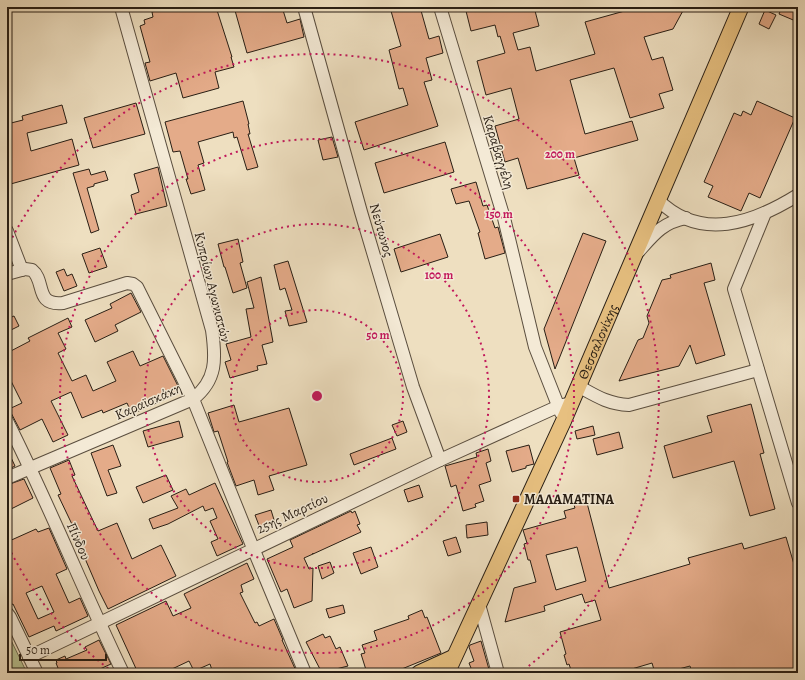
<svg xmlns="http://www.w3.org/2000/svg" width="805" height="680" font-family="Alegreya,serif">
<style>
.green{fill:#b8c292;stroke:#707053}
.building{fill:#e4ab89;stroke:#281e14;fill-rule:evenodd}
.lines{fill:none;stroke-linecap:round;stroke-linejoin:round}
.minor-casing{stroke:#5a4e3f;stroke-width:14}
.major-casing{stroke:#281e14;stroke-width:17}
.minor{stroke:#f4ead6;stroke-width:12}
.major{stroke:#e7c080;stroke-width:15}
.ring{fill:none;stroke:#c2185b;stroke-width:2;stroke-dasharray:2 4}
.poi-dot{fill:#8f2418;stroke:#f4ead6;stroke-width:1.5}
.labels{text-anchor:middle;stroke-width:3;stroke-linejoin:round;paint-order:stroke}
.street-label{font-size:14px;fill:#281e14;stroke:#f4ead6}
.poi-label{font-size:14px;font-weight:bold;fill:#281e14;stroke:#f4ead6;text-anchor:start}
.centre{fill:#c2185b;stroke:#f4ead6;stroke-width:2}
.ring-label{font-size:12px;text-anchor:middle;font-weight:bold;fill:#c2185b;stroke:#f4ead6;stroke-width:3;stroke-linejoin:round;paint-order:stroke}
</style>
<rect width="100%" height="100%" fill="#eedfc0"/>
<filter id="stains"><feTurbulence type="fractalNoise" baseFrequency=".005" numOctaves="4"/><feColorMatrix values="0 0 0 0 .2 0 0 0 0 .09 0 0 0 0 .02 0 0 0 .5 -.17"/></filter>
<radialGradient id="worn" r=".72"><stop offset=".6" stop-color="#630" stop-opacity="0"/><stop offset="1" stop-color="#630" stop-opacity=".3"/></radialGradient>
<polygon class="green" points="7,632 27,673 7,673"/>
<g class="building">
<polygon points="170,7 216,7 232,57 231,57 234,67 215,72 219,88 183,98 176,73 150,81 145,63 150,62 140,26 145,24 144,20 153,17 152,12"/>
<polygon points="234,7 282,7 287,23 300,19 304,37 247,53"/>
<polygon points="402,7 420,7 429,39 439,36 443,53 426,58 432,80 424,82 438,126 364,150 355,122 408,105 403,88 399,89 389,50 401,46 391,11"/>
<polygon points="465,7 534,7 539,26 513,33 518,50 530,47 536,71 595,54 585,22 639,7 685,7 673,29 644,37 652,60 663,57 673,90 659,94 664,108 630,118 614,68 570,80 585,134 632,121 638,140 574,158 579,175 527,189 518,158 505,162 495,126 519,119 511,88 486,95 477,61 505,53 500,36 498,37 495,25 471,31"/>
<polygon points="782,7 798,7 798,22 779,14"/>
<polygon points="765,10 776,15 769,29 759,24"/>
<polygon points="243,101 249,124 248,124 250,134 248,134 258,167 247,170 237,137 234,138 233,132 198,142 204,163 198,165 205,190 191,194 186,179 188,179 180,151 173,152 165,122"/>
<polygon points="757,101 795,118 760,198 749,193 741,211 708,197 713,186 704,182 734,113 741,116 743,111 751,115"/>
<polygon points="136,103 145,134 93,148 84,118"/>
<polygon points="62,105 67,123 27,133 31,151 72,139 79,165 7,185 7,157 11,156 7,142 7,124 23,120 22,116"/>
<polygon points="332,137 338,157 323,160 318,140"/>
<polygon points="445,142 454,172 384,193 375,163"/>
<polygon points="158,167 167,206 136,214 131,195 139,192 134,174"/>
<polygon points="89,169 91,175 105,171 108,180 94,184 94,186 87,188 99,230 91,233 73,173"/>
<polygon points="476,182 483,206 487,205 495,228 498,227 505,253 485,259 478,233 480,232 469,201 456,204 451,189"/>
<polygon points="583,233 606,241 555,369 544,329"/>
<polygon points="440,234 448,257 401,272 394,249"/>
<polygon points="238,239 243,262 240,263 247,288 233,293 225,267 224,267 218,244"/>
<polygon points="100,248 107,267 89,273 82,254"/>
<polygon points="288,261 307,322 289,326 285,311 292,310 285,288 280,290 274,265"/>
<polygon points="711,263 715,280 704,283 725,355 696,364 690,345 679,366 619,381 638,340 643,338 649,323 647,316 662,280 671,278 670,275"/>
<polygon points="64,269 67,276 72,274 77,286 64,291 56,272"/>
<polygon points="261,277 273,342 262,345 267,364 257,366 258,370 230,378 225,362 231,360 226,344 251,337 246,309 254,308 247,282"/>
<polygon points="131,293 141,312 115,325 118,331 95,342 85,320 112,308 110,304"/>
<polygon points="14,316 19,326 7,332 7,319"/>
<polygon points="68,318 72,327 58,333 66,349 58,353 72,381 86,375 93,391 116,381 107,362 133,351 140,366 163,356 181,392 132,414 127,403 103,413 102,410 82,418 71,392 51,401 68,435 53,442 42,419 20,430 9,409 22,403 7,373 7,353 30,341 28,338"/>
<polygon points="751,404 764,453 760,454 775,509 750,516 734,461 673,478 664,446 712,432 707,416"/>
<polygon points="234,405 239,422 289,408 307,465 269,476 274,490 258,495 254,480 236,486 227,462 228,462 218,431 214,432 208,413"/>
<polygon points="179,421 183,437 148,447 143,431"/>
<polygon points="403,421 407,432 397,436 392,425"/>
<polygon points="593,426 595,435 577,439 575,431"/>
<polygon points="619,432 623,448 597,455 593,439"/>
<polygon points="392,438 396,449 354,465 350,454"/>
<polygon points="113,445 121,466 108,470 117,493 107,496 91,453"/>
<polygon points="529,445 534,464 526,466 526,468 512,472 506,451"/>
<polygon points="7,449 15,466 7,470"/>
<polygon points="488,449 491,461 486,463 491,481 479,485 484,501 475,504 476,507 463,511 456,485 451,487 445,466 477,457 476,453"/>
<polygon points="69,460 75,475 72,476 98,531 117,523 132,559 161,545 176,576 108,609 99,591 77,540 79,539 58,495 61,494 50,468"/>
<polygon points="166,475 173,490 143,503 136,487"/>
<polygon points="24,479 33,498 7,511 7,485"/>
<polygon points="215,483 243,544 217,556 211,542 218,539 210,521 217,518 213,508 205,511 203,506 168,524 153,529 149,519 178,508 171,496 186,489 189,495"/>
<polygon points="419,485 423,497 408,502 404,490"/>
<path d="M586,499L609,588L690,564L688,558L742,543L744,549L786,537L798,578V673H692L690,666L664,673H655L652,663L625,671V673H572L569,664L567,665L564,655L566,654L560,632L601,620L595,600L585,603L582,594L544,606L545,611L505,622L514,588L536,582L530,560H528L524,544L527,543L523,530L566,518L564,511L575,508L573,502ZM577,547L586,581L556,590L546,555Z"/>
<polygon points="271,510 275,523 260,528 255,515"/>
<polygon points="351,511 352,513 355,511 360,524 357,525 361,532 313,554 313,553 313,554 304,558 309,569 313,568 312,601 294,608 287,589 281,592 267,559 293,547 290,540"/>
<polygon points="487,522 488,535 467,538 466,525"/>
<path d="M49,528L67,569L56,574L69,603L80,598L88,616L56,631L54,626L29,637L13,604L7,606V542L36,529L38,532ZM42,586L54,612L38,619L26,593Z"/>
<polygon points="456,537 461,552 448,556 443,541"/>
<polygon points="371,547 378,567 361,574 353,553"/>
<polygon points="330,562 334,573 322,579 318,566"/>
<polygon points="247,563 254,579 241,585 243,592 240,593 255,623 257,622 259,626 274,619 283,640 282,640 297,673 213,673 210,664 194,671 189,661 172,669 174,673 138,673 116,625 166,601 173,616 191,608 184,594"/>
<polygon points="343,605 345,613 329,618 326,609"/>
<polygon points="422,610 425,618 427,617 441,653 392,673 388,673 387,670 378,673 367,673 361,654 365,653 362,645 377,640 374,631 409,619 408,616"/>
<polygon points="323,634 325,638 330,636 336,649 340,647 348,666 336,669 338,673 322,673 306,642"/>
<polygon points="99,640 111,664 91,673 60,673 56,663 57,663 56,660 65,656 66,659 87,650 85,647"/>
<polygon points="481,641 490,673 473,673 469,663 474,661 469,647 470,645"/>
</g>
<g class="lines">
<defs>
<g id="minor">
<path d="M121,7L212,330C216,359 217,380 193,399L253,548L305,673"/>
<polyline points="304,7 361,212 413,387 440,460"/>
<polyline points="440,7 504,218 535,347 561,413"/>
<path d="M658,200C701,242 753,223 798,195"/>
<polyline points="765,213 734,289 798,503"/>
<polyline points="7,231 22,270"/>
<path d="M639,251C654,234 662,223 686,218"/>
<path d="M7,274L25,269L32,270C46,281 34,306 63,303L127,283L133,284L137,287L193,399L7,478"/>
<path d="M578,386C596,396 608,404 629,405L758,370"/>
<path d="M7,421C49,504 83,590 123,673"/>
<polyline points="479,604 498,673"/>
<polyline points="7,613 10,617 37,673"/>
<polyline points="29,657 440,460 559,406 571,403"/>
</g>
<g id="major">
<polyline points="419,673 454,657"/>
<path id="s1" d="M447,673L564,420L741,7"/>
</g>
</defs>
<use href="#minor" class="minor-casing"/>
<use href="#major" class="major-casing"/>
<use href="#minor" class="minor"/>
<use href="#major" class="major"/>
</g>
<g class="ring">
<circle cx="317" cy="396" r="86"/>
<circle cx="317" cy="396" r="172"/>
<circle cx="317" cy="396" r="257"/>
<path d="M113 672A343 343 0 0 1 7 544M7 248A343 343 0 1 1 521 672"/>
</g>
<rect class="poi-dot" x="512" y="495" width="8" height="8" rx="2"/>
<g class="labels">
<g class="street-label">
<text transform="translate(499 152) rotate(73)" y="5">Καραβαγγέλη</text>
<text transform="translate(382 230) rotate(74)" y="5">Νεύτωνος</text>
<text transform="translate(213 287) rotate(76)" y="5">Κυπρίων Αγωνιστών</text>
<text dy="5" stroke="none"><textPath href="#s1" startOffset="364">Θεσσαλονίκης</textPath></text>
<text transform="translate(148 401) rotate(-24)" y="5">Καραϊσκάκη</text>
<text transform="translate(292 513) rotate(-25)" y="5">25ης Μαρτίου</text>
<text transform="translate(79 541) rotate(66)" y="5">Πίνδου</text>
</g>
<g class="poi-label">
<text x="524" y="504">ΜΑΛΑΜΑΤΙΝΑ</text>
</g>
</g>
<circle cx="317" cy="396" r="6" class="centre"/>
<g class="ring-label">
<text x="560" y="158">200 m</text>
<text x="499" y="218">150 m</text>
<text x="439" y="279">100 m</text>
<text x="378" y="339">50 m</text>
</g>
<rect width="805" height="680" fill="none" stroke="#eedfc0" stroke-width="24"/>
<rect x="8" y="8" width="789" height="664" fill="none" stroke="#281e14" stroke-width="2"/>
<rect x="12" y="12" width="781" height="656" fill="none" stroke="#281e14"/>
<path d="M20 654v6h86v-6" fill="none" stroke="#281e14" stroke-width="2"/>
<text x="26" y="654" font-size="12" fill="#281e14" stroke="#f4ead6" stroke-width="3" paint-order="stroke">50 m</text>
<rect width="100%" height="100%" filter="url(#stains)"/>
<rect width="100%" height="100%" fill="url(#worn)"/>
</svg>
